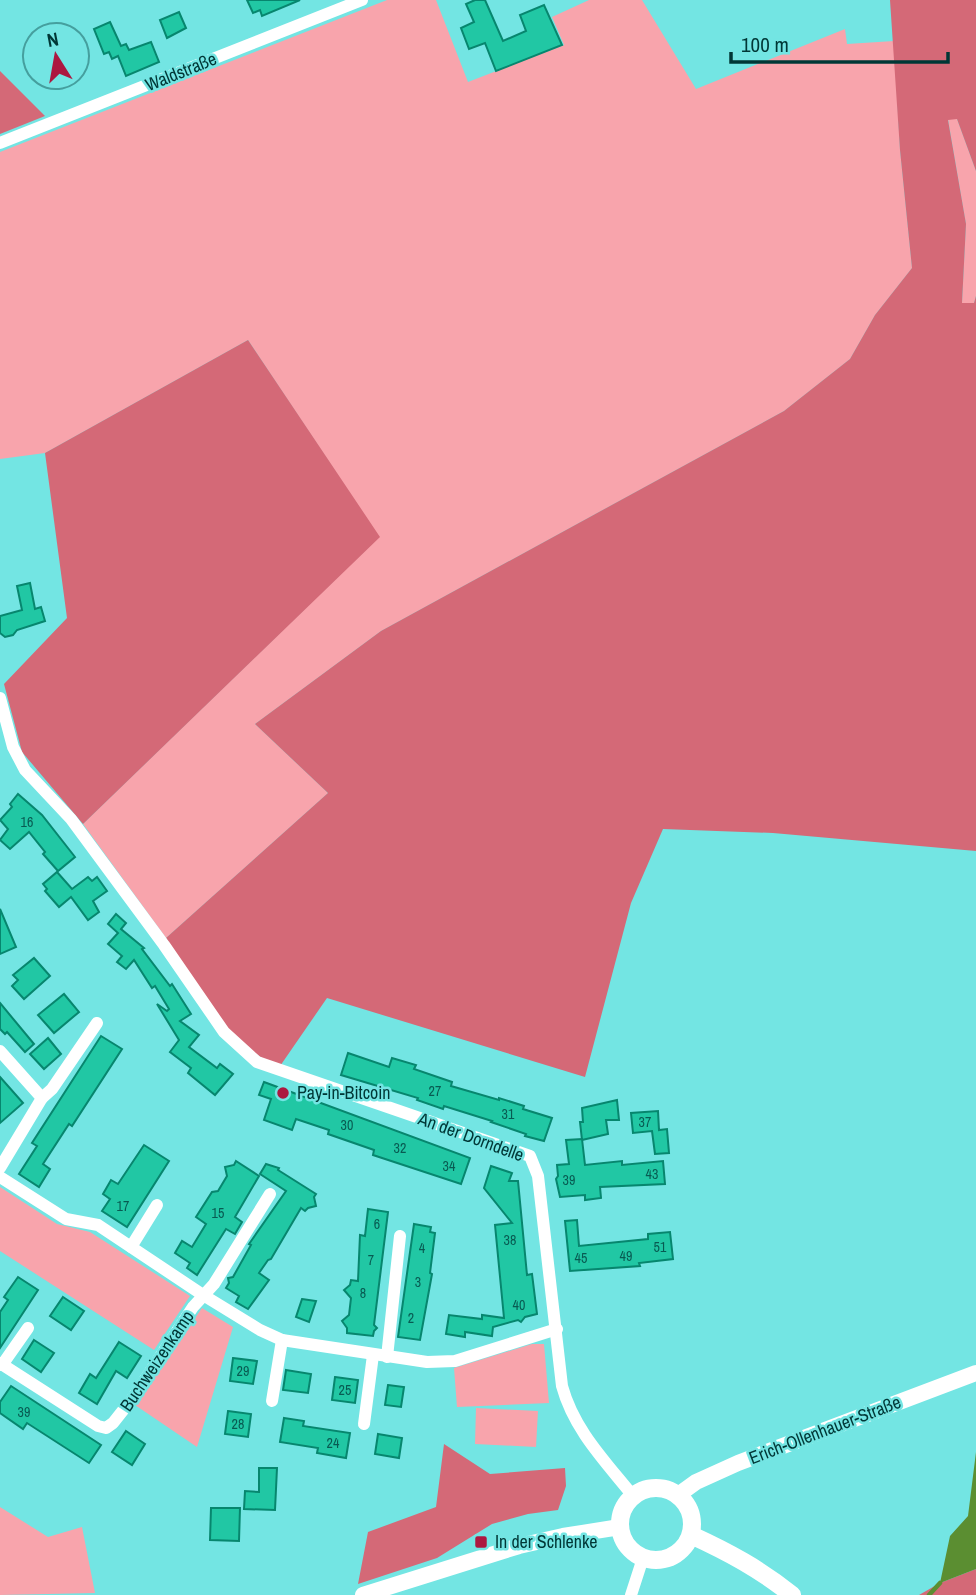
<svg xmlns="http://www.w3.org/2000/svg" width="976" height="1595" font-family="'Archivo Narrow',sans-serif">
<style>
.green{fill:#f8a4ac}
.forest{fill:#d46977}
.water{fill:#5b8e31}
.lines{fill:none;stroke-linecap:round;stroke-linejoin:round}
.stream{stroke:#5b8e31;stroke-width:4.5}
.building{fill:#21c7a4;stroke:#07866e;stroke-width:2}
.minor{stroke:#fff;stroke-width:12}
.tertiary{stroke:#fff;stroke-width:16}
.secondary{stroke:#fff;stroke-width:18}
.poi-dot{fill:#ac1840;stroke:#73e5e3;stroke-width:2.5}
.labels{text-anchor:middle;stroke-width:5;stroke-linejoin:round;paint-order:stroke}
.number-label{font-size:14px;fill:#085b52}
.street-label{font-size:18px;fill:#003736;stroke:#73e5e3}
.poi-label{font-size:18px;fill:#003736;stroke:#73e5e3;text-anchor:start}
</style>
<rect width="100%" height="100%" fill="#73e5e3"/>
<g class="green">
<polygon points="387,0 436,0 468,82 564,45 552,17 589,0 642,0 696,89 845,29 847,44 894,41 900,150 912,268 875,315 850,359 784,411 381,631 255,724 328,793 166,938 83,824 379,537 248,340 45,453 0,459 0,152"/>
<polygon points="948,119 957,119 976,171 976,296 974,303 962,303 966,224"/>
<polygon points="0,1187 57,1224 90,1232 190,1296 154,1350 0,1251"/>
<polygon points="202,1308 233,1327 197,1447 135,1405"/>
<polygon points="532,1344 544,1344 549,1403 457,1407 454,1368"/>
<polygon points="476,1408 538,1411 536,1447 475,1444"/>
<polygon points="0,1507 48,1537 82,1527 95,1593 0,1595"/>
</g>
<g class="forest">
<polygon points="890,0 976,0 976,171 957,119 948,120 966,224 962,303 974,303 976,296 976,851 773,833 663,829 631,903 585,1077 327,998 278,1069 224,1032 166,938 328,793 255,724 381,631 784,411 850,359 875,315 912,268 900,150"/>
<polygon points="0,71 45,116 0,134"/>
<polygon points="248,340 380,537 83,824 22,752 4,684 67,618 45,453"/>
<polygon points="444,1444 490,1474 565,1468 566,1486 558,1510 528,1514 492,1524 437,1558 358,1584 368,1532 436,1507"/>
<polygon points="976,1569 976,1595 919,1595 940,1583"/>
</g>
<polygon class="water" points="976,1452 976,1569 940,1583 950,1536 968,1516"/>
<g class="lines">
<polyline class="stream" points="929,1595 940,1583"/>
</g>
<g class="building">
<polygon points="247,0 300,0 262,16 260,10 253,13"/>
<polygon points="475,0 485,0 503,41 526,31 520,15 544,5 562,45 496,71 485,43 469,49 461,28 474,22 466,4"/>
<polygon points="179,12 186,28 167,38 160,20"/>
<polygon points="110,22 121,46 126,44 129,50 151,42 159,62 126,76 118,56 112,59 109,52 104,54 94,29"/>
<polygon points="30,583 35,609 41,607 45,621 17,630 13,635 5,637 0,633 0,616 22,610 17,586"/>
<polygon points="18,794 42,815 75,857 58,871 43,854 45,852 29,832 10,849 0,840 8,829 0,820 12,807 10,804"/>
<polygon points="57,872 72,889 88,877 92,881 97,877 107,891 93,901 99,912 88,920 71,897 59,907 45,891 47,889 43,884"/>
<polygon points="0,909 16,947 0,954"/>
<polygon points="116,914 126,923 121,929 144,948 142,949 170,986 172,984 191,1014 180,1021 199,1035 189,1047 217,1068 220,1064 233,1074 215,1095 188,1073 191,1068 170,1052 179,1040 157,1004 167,1011 169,1009 155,986 152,988 134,960 126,969 117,962 122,956 108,944 118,933 108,924"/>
<polygon points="34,958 50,976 24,999 12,986 18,980 13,975"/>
<polygon points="64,994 79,1012 54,1033 38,1015"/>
<polygon points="0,1003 34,1044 25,1052 7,1032 5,1034 0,1029"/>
<polygon points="101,1036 122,1049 72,1126 69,1124 43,1164 50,1169 39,1187 19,1174 37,1146 32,1143"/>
<polygon points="48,1038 61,1054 44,1069 30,1054"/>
<polygon points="348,1053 389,1067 392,1058 416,1065 414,1069 452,1082 451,1086 499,1100 499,1098 524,1106 523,1109 552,1118 544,1141 525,1136 526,1134 491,1122 492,1121 444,1106 443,1109 417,1100 418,1098 341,1075"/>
<polygon points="0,1077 23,1103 0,1123"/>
<polygon points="264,1082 470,1158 461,1184 373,1155 374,1150 328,1134 329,1130 296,1119 292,1130 264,1120 271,1099 259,1095"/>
<polygon points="617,1100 619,1120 606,1120 608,1134 582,1140 580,1122 583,1122 582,1108"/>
<polygon points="658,1111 659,1130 667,1129 669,1153 655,1154 652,1131 633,1133 631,1113"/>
<polygon points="582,1139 585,1165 622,1161 622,1165 663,1161 665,1184 600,1187 601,1198 585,1200 585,1195 560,1197 556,1179 558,1176 557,1165 569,1164 566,1140"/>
<polygon points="144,1145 169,1161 127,1227 102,1211 110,1199 103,1194 111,1180 118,1184"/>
<polygon points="236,1161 259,1176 235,1217 242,1222 235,1234 226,1229 197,1275 187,1268 190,1263 175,1253 182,1241 192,1247 206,1224 196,1217 212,1192 218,1191 227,1176 225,1167 234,1165"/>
<polygon points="266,1164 279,1168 278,1170 316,1194 314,1197 316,1206 308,1208 305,1211 301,1208 271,1259 268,1260 259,1273 269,1280 248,1309 236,1302 239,1296 226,1288 229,1283 228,1278 233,1277 251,1245 249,1244 286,1191 260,1174"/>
<polygon points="491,1166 512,1173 509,1181 518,1181 527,1275 532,1274 537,1314 525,1317 521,1322 518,1320 493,1327 492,1336 465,1332 465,1337 446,1334 449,1315 482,1319 482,1315 504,1318 495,1225 512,1223 484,1188"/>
<polygon points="368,1209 388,1212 374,1325 377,1328 374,1331 373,1336 347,1333 347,1328 342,1321 349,1315 351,1298 344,1290 350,1285 351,1280 358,1281 360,1235 365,1236"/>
<polygon points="577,1220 579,1246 648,1239 648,1234 670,1232 673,1259 639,1263 640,1266 570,1271 565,1221"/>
<polygon points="414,1224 431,1227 430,1232 435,1233 430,1273 432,1274 420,1340 398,1337"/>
<polygon points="18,1277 38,1290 0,1348 0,1312 8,1300 4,1297"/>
<polygon points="63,1297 84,1311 71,1330 50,1316"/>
<polygon points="302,1299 316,1301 309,1322 296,1317"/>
<polygon points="34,1340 54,1353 41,1372 22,1359"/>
<polygon points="119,1342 141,1356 127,1378 116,1371 97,1404 79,1393 90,1374 96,1378"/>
<polygon points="233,1358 257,1361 253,1384 230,1381"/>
<polygon points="286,1370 311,1374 308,1393 283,1390"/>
<polygon points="335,1377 358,1380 355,1403 332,1400"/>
<polygon points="388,1385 404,1387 401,1407 385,1405"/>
<polygon points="11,1386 101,1445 89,1463 27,1423 23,1429 0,1413 0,1402"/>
<polygon points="228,1411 251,1414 248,1437 225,1434"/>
<polygon points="284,1418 304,1421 303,1426 350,1433 346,1458 317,1453 318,1448 280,1442"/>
<polygon points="126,1431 145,1444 132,1465 112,1452"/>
<polygon points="378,1434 402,1438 399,1458 375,1454"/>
<polygon points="259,1468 277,1468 275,1510 244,1509 245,1491 259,1492"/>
<polygon points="211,1508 240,1508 239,1541 210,1540"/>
</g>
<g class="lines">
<g class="minor">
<polyline points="0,143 362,0"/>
<path d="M0,698L13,747L25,770L71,819L164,945L224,1032L257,1062L530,1156L538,1176L562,1386C574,1430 605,1461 633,1496"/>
<polyline points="0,1051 42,1098 0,1168"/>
<polyline points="42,1098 52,1089 97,1023"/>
<polyline points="0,1177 66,1219 98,1225 203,1295 260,1330 282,1340 427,1362 455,1361 557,1329"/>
<polyline points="131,1247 157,1205"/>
<polyline points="387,1357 400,1236"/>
<polyline points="0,1363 98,1426 106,1428 113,1423 132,1399 193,1307 214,1284 270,1194"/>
<polyline points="2,1365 28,1328"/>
<polyline points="272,1401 282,1340"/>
<polyline points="364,1424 373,1355"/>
<polyline points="631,1595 643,1558"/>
</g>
<g class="tertiary">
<polyline points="678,1495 696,1482 738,1463 976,1373"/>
<polyline points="363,1595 519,1546 563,1536 620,1527"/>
</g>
<g class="secondary">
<circle cx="656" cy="1524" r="36"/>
<path d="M691,1535C728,1552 760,1569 792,1595"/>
</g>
</g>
<g class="poi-dot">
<circle cx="283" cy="1093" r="7"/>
<rect x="474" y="1535" width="14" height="14" rx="3.5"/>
</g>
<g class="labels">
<g class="number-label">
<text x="27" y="827">16</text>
<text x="435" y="1096">27</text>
<text x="508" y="1119">31</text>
<text x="645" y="1127">37</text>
<text x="347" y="1130">30</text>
<text x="400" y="1153">32</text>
<text x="449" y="1171">34</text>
<text x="652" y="1179">43</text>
<text x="569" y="1185">39</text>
<text x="123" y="1211">17</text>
<text x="218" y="1218">15</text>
<text x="377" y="1229">6</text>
<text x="510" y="1245">38</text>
<text x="660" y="1252">51</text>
<text x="422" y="1253">4</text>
<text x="626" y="1261">49</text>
<text x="581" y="1263">45</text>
<text x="371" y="1265">7</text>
<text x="418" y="1287">3</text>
<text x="363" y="1298">8</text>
<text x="519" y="1310">40</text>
<text x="411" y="1323">2</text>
<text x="243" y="1376">29</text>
<text x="345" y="1395">25</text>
<text x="24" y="1417">39</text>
<text x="238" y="1429">28</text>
<text x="333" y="1448">24</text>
</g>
<g class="street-label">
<text transform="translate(181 72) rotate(-22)" y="6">Waldstraße</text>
<text transform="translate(471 1137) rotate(20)" y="6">An der Dorndelle</text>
<text transform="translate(157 1361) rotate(-56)" y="6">Buchweizenkamp</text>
<text transform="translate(825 1430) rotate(-21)" y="6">Erich-Ollenhauer-Straße</text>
</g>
<g class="poi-label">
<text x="297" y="1099">Pay-in-Bitcoin</text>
<text x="495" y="1548">In der Schlenke</text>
</g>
</g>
<g transform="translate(56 56) rotate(349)"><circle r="33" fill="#73e5e3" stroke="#459f9e" stroke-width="2"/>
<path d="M0-5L12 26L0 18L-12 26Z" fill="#ac1840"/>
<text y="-10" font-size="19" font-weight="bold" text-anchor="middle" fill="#003736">N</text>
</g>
<path d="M731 52v10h217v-10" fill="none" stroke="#003736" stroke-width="3.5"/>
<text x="741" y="52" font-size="21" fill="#003736" stroke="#73e5e3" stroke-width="5" paint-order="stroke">100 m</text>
</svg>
